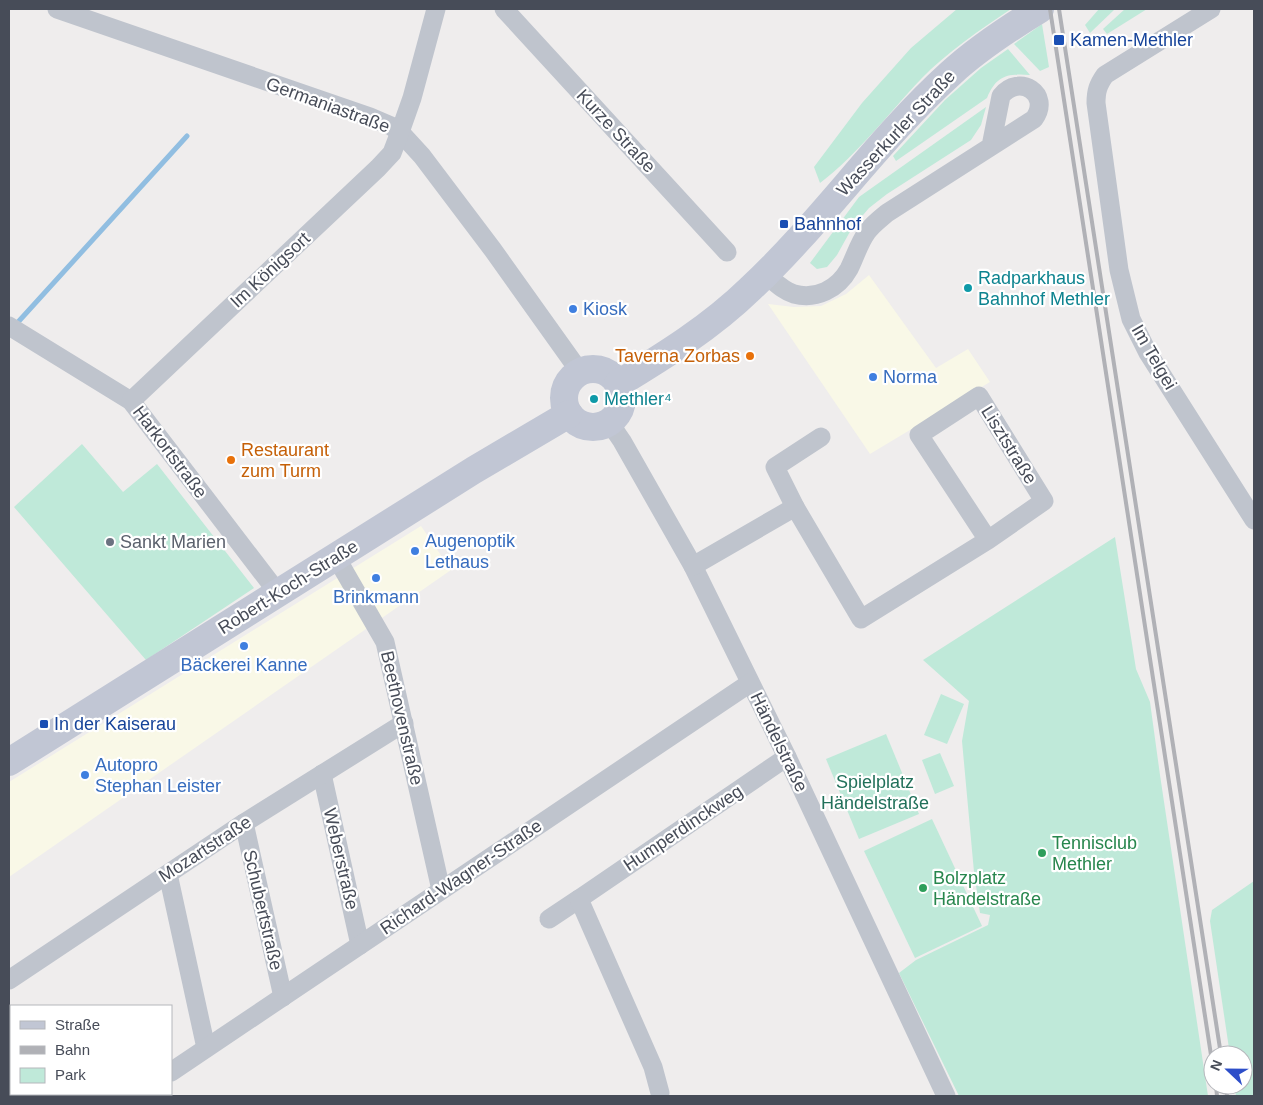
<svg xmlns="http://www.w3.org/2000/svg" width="1263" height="1105" font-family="Helvetica,sans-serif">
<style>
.commercial{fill:#f9f8e7}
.green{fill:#bfe9d9}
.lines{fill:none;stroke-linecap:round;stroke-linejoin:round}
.stream{stroke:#91bee1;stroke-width:5}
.street{stroke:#bfc4cd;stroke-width:19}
.secondary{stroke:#c1c6d4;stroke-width:28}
.rail{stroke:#b0b1b6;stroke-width:4}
.transit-dot{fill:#1a4fb4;stroke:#fff;stroke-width:2}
.culture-dot{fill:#0f9aa8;stroke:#fff;stroke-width:2}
.shop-dot{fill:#3f7fe0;stroke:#fff;stroke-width:2}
.food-dot{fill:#e8710a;stroke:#fff;stroke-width:2}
.worship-dot{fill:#6b7280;stroke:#fff;stroke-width:2}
.leisure-dot{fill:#2e9e5b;stroke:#fff;stroke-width:2}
.labels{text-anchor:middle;stroke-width:4.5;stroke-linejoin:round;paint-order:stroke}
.transit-label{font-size:18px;fill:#164399;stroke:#fff;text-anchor:start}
.street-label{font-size:18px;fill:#474c58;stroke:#fff}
.culture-label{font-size:18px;fill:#0d838f;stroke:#fff;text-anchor:start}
.shop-label{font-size:18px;fill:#366cbe;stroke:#fff;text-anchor:start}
.food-label{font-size:18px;fill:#c56008;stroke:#fff;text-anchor:end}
.worship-label{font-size:18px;fill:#5b616d;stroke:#fff;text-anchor:start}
.park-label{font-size:18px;fill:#21705a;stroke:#fff}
.leisure-label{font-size:18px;fill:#27864d;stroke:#fff;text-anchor:start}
</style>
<rect width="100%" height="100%" fill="#efeded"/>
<g class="commercial">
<polygon points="869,275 936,368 968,349 990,382 870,454 768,304 794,307 821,306 846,294"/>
<polygon points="421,526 451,570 9,877 9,782"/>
</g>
<g class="green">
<path d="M957,9H1011C981,29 946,53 921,79C888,114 858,154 820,183L814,167L862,103L911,48Z"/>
<polygon points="1099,9 1115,9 1090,33 1085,25"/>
<polygon points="1125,9 1147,9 1107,34 1103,29"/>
<polygon points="1042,24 1049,67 1040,71 1014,44"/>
<path d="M1008,49L1030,75C1007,73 996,76 987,98L896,161L893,156L945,100L981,68Z"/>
<polygon points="986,107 981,125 971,140 887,194 869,208 852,228 837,255 827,267 817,269 810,263 859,197"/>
<polygon points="82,444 123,492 157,464 254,588 146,660 14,507"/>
<polygon points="1115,537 1136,669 1150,702 1160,775 1208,1096 959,1096 899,973 916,960 988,925 990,915 980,913 974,872 962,741 969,701 923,660"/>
<polygon points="941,694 964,704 947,744 924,735"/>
<polygon points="886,734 919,814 859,839 826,759"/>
<polygon points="940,753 954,786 935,794 922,760"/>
<polygon points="932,819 982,926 915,958 864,851"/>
<polygon points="1254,881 1254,1096 1236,1096 1234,1085 1243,1085 1243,1055 1230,1055 1210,921 1212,910"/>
</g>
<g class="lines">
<polyline class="stream" points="19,321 187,136"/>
<g class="street">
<polyline points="57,9 370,117 391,126 400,132 422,156 493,250 580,372"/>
<polyline points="504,9 727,252"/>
<path d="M1211,9L1105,75C1098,85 1096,91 1096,103L1119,270L1131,319L1148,353L1254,520"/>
<path d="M765,274C774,281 783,291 794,294C816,300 838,289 849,269C855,257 859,243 867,232C873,224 880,219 887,213L1034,119C1052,94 1019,73 1001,96L991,146"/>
<polyline points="9,326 131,401 278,593"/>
<polyline points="131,401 378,168 392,153 400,132 412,98 436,9"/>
<polyline points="609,422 622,441 693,566 787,757 946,1096"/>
<polyline points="795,507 775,467 821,437"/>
<polyline points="336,557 385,642 441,890"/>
<polyline points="693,566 795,507 861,619 988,540 1044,501 979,396 919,435 988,540"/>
<polyline points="322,774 360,945"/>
<polyline points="244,823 283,997"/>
<polyline points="168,874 206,1048"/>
<polyline points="549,919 579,899"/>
<polyline points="9,980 244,823 404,723"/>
<polyline points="171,1072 750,683"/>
<polyline points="660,1093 653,1067 579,899 787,757"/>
<polyline points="135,1096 139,1094"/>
</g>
<g class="secondary">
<circle cx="593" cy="398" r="29"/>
<path d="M618,384C664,356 711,327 750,289C822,222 878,139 951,73C978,48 1009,28 1040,9"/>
<polyline points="9,762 474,470 569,414"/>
</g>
<g class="rail">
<polyline points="1050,9 1213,1068"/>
<polyline points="1059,9 1221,1055"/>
<polyline points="1216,1085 1217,1096"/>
<polyline points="1226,1085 1227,1096"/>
</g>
</g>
<g class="transit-dot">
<rect x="1053" y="34" width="12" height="12" rx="2.5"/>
<rect x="779" y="219" width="10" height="10" rx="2.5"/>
<rect x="39" y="719" width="10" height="10" rx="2.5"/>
</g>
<g class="culture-dot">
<circle cx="968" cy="288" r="5"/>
<circle cx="594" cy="399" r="5"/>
</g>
<g class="shop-dot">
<circle cx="573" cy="309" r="5"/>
<circle cx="873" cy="377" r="5"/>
<circle cx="415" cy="551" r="5"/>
<circle cx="376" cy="578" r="5"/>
<circle cx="244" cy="646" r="5"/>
<circle cx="85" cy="775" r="5"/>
</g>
<g class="food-dot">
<circle cx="750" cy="356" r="5"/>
<circle cx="231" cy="460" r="5"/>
</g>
<circle class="worship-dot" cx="110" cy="542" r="5"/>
<g class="leisure-dot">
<circle cx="1042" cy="853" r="5"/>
<circle cx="923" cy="888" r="5"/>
</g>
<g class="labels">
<g class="transit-label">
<text x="1070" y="46">Kamen-Methler</text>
<text x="794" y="230">Bahnhof</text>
<text x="54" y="730">In der Kaiserau</text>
</g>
<g class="street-label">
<text transform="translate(328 105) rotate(20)" y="6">Germaniastraße</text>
<text transform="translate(616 131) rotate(47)" y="6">Kurze Straße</text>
<text transform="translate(896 133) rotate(-47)" y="6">Wasserkurler Straße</text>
<text transform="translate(270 270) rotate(-43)" y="6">Im Königsort</text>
<text transform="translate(1154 357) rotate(60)" y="6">Im Telgei</text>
<text transform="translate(1009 445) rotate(58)" y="6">Lisztstraße</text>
<text transform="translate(170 452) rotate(53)" y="6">Harkortstraße</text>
<text transform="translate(288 587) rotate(-32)" y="6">Robert-Koch-Straße</text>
<text transform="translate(402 718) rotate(77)" y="6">Beethovenstraße</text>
<text transform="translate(779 742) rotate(64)" y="6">Händelstraße</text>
<text transform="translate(683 828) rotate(-34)" y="6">Humperdinckweg</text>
<text transform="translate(205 849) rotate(-33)" y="6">Mozartstraße</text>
<text transform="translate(341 859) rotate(77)" y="6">Weberstraße</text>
<text transform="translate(461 877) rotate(-34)" y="6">Richard-Wagner-Straße</text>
<text transform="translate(263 910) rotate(77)" y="6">Schubertstraße</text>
</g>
<g class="culture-label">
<text x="978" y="284">Radparkhaus<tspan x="978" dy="21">Bahnhof Methler</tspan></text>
<text x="604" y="405">Methler⁴</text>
</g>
<g class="shop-label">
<text x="583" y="315">Kiosk</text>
<text x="883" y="383">Norma</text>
<text x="425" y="547">Augenoptik<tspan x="425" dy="21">Lethaus</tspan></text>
<text x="376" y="603" text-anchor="middle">Brinkmann</text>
<text x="244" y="671" text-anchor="middle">Bäckerei Kanne</text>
<text x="95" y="771">Autopro<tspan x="95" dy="21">Stephan Leister</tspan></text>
</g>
<g class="food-label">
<text x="740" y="362">Taverna Zorbas</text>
<text x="241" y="456" text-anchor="start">Restaurant<tspan x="241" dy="21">zum Turm</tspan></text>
</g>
<g class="worship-label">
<text x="120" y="548">Sankt Marien</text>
</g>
<g class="park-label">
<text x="875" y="788">Spielplatz<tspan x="875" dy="21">Händelstraße</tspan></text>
</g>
<g class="leisure-label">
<text x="1052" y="849">Tennisclub<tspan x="1052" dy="21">Methler</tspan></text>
<text x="933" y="884">Bolzplatz<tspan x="933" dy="21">Händelstraße</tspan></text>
</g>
</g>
<rect width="1263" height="1105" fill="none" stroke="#474c58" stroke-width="20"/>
<rect x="10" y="1005" width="162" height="90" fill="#ffffff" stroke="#b5b7bc"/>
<rect x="20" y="1021" width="25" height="8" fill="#c1c6d4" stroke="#b5b7bc"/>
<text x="55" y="1030" font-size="15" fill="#474c58">Straße</text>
<rect x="20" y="1046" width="25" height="8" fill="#b0b1b6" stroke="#b5b7bc"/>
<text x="55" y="1055" font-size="15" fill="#474c58">Bahn</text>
<rect x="20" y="1068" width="25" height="15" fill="#bfe9d9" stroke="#b5b7bc"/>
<text x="55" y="1080" font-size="15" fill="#474c58">Park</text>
<g transform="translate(1228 1070) rotate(292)"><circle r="24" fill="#ffffff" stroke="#b5b7bc"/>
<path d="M0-4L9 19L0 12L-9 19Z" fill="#2d4ec9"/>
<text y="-8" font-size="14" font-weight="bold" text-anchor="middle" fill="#474c58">N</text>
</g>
</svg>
